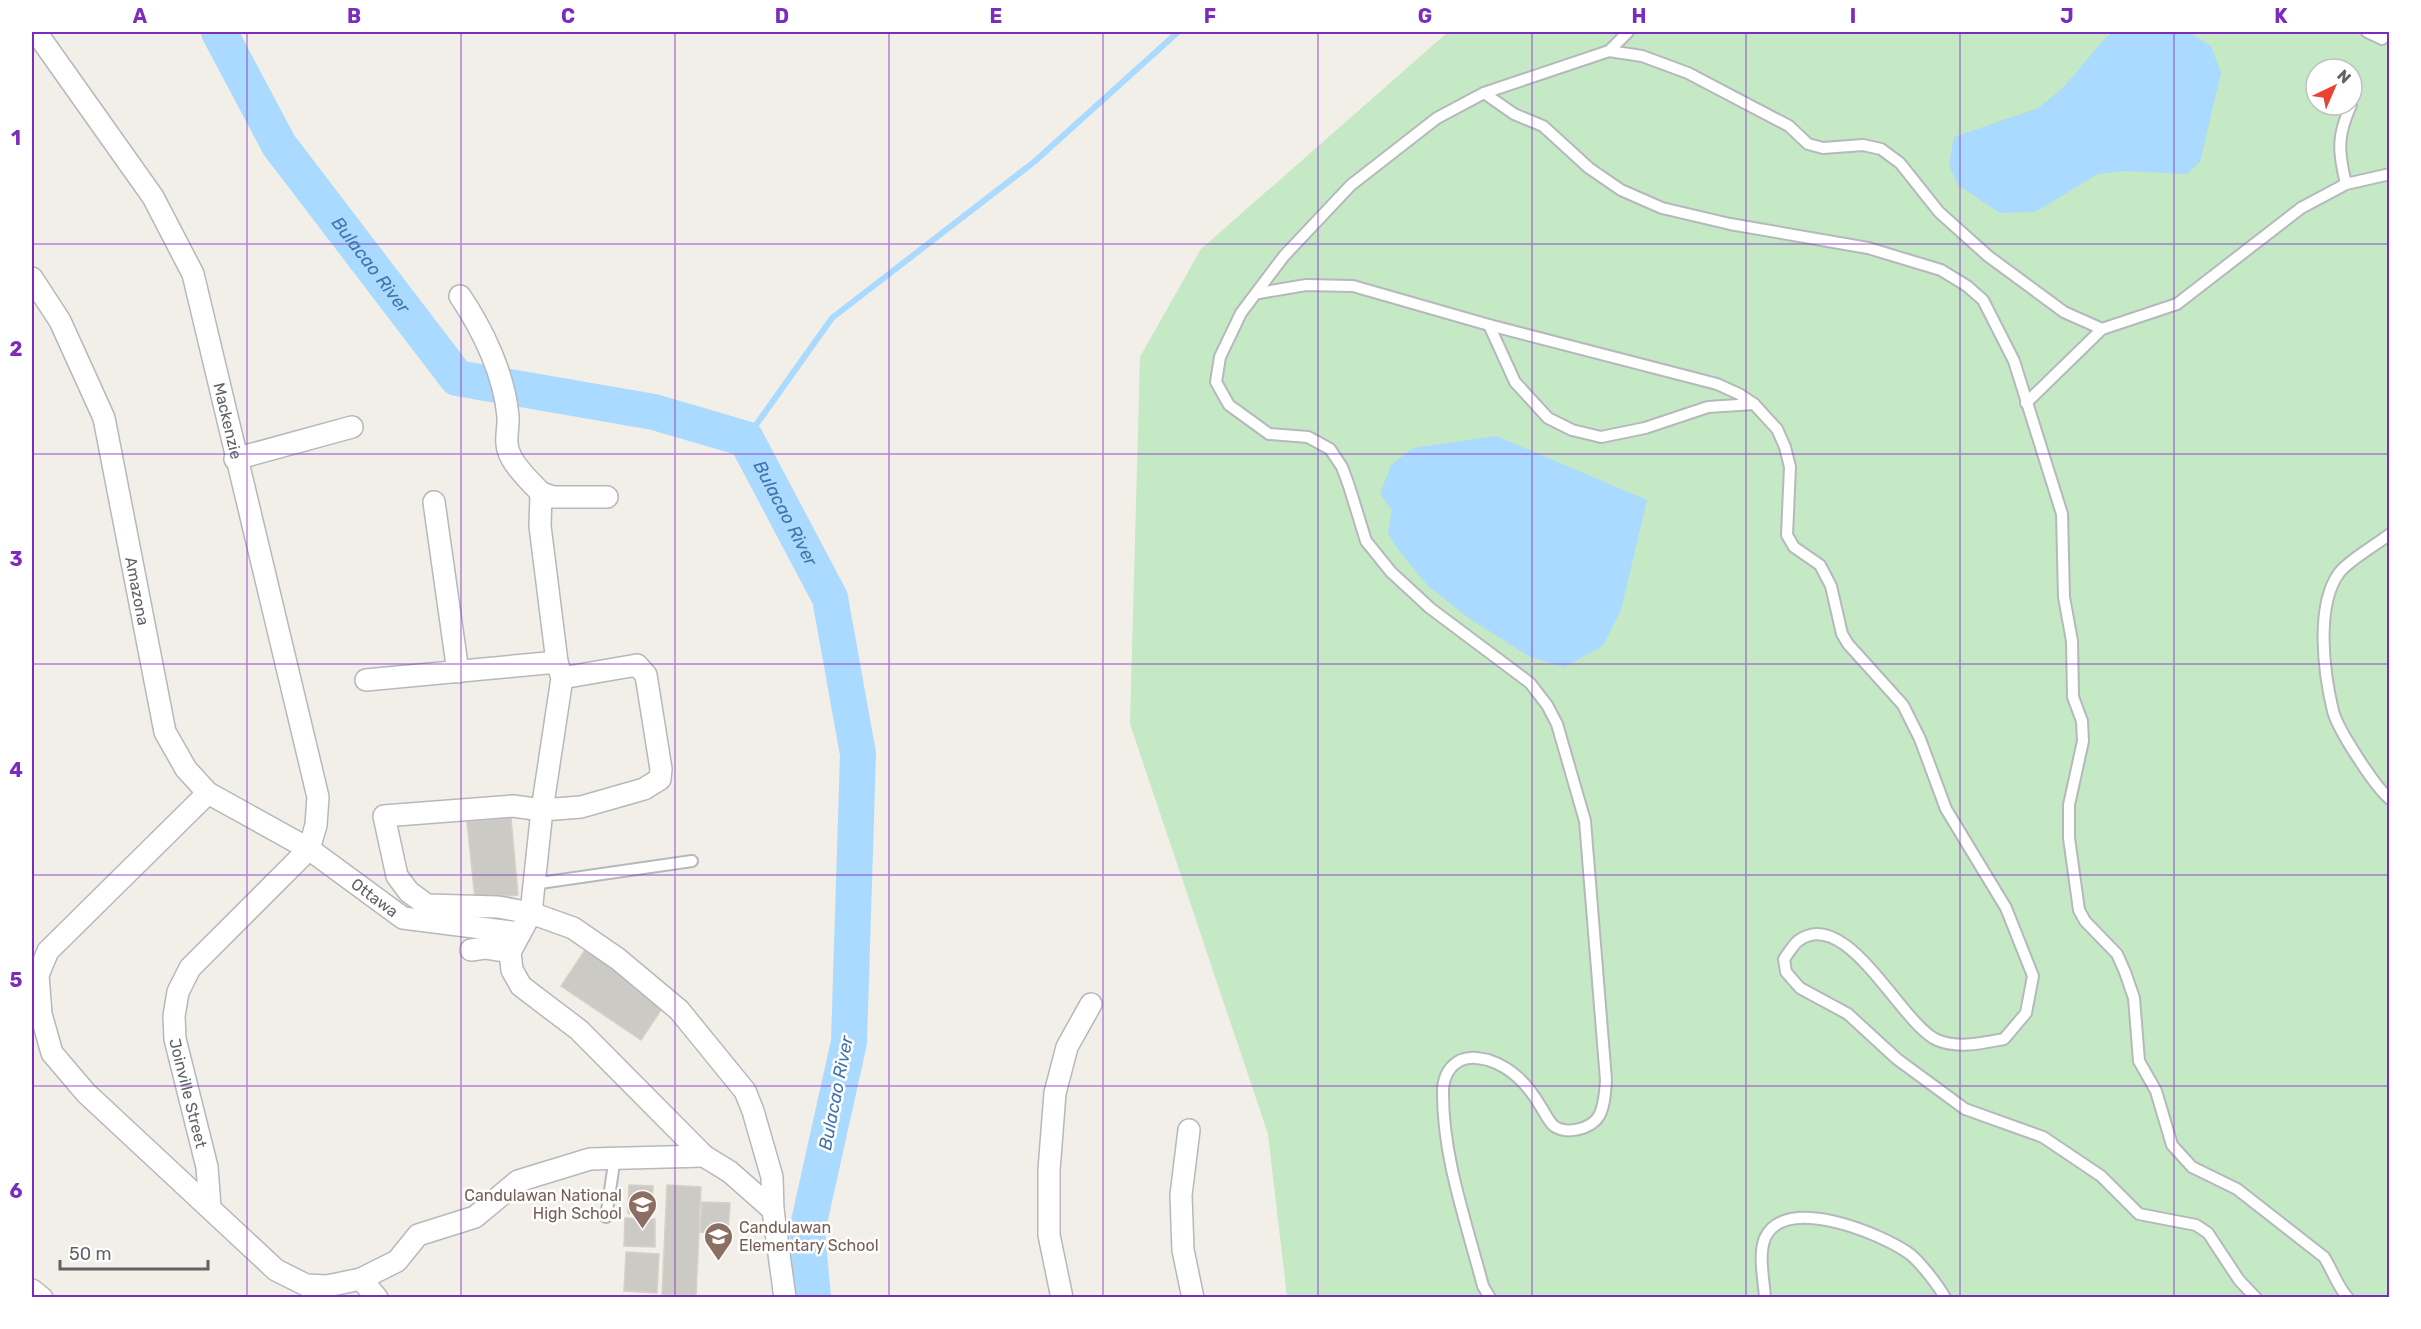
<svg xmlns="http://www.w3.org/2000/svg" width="2421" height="1329" font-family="Rubik,sans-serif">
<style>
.green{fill:#c5e8c5;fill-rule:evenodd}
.water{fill:#aadaff}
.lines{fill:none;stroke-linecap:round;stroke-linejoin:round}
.stream{stroke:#aadaff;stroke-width:6}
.river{stroke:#aadaff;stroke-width:36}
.building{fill:#cccac5;stroke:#d6d1c6;stroke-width:1.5}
.service-casing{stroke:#b5b8bc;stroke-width:14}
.minor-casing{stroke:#b5b8bc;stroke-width:24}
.service{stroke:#fff;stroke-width:10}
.minor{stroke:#fff;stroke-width:21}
.grid{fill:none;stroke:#7b2cbf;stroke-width:1.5;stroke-opacity:0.55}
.labels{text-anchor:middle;stroke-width:5;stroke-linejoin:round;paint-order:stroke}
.street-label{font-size:16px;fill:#5f6368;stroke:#fff}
.education-label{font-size:16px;fill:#785e54;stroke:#fff;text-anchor:end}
.water-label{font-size:18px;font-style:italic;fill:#4174aa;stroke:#fff}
.neatline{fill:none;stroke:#7b2cbf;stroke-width:2}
.grid-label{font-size:20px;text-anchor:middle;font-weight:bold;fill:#7b2cbf}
</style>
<rect width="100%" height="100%" fill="#f1efe8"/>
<path class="green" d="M1448,32H2389V1297H1287L1268,1134L1130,724L1140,357L1201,249ZM2316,69H2352V105H2316Z"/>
<g class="water">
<polygon points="2114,32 2189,32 2211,46 2221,73 2200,162 2187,174 2124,171 2098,174 2035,212 2000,213 1958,185 1949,165 1954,137 2038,108 2063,88 2106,37"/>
<polygon points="1496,436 1647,500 1621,610 1603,646 1564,667 1530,657 1467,617 1427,585 1397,548 1388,533 1392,510 1380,494 1391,465 1413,448"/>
</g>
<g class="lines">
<polyline class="stream" points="746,439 832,318 1034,162 1178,32"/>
<path class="river" id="s1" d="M219,32L279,145L457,378L654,412L746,439L830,598L858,754L849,1042L807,1231L813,1298"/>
</g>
<g class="building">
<polygon points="511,818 518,895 475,899 467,822"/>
<polygon points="587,947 667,1001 641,1040 561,986"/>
<polygon points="629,1185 653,1186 652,1214 628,1213"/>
<polygon points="667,1185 701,1187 696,1296 662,1294"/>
<polygon points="702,1202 730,1203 728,1233 700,1232"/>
<polygon points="625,1218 655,1219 655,1247 624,1246"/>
<polygon points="626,1252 659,1254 657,1293 624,1291"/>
</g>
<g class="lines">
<defs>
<g id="service">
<polyline points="2367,32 2382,39 2390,33"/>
<polyline points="1609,51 1642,56 1688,73 1789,126 1808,144 1823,148 1863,145 1881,149 1900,163 1939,212 1988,256 2064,312 2102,329"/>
<path d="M1484,93L1514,114L1543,126L1589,168L1621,190L1662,208L1730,224L1868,248L1941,270L1967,286L1983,300L2014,361L2062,514L2064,597L2072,641L2073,697L2082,721L2083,741L2069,805V838L2079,910L2085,921L2117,954L2125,972L2134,998L2139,1061L2156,1091L2172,1145L2192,1167L2237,1189L2324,1257C2333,1271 2337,1286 2348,1298"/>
<path d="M2346,184C2338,151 2337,136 2351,105"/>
<path d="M1259,293L1306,285L1353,286L1489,325L1717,384L1739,394L1754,404L1777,429L1785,447L1790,467L1787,535L1794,547L1820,565L1831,586L1842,634L1848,644L1903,705L1920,739L1946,809L2006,908L2033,976L2026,1013L2004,1039C1983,1043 1958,1049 1937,1040C1901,1024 1846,904 1798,941C1793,945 1788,954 1784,959L1786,972L1800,988L1848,1014L1897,1059L1965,1109L2043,1137L2101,1176L2139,1214L2196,1225L2208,1233L2239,1280L2256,1298"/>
<polyline points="1489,325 1515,382 1548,418 1572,430 1601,437 1645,428 1708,407 1754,404"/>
<polyline points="2026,403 2102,329 2177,304 2301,208 2346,184 2390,174"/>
<path d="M2390,534C2376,545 2349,560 2339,573C2315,606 2324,674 2333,711C2338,730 2375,787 2390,799"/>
<polyline points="533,884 692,861"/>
<polyline points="606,1217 615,1157"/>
<path d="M1490,1298L1483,1286C1466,1221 1442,1156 1443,1089C1444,1076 1449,1066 1461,1060C1471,1056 1478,1058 1488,1060C1513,1068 1528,1085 1541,1107C1545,1113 1549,1122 1554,1126C1567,1135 1591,1129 1599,1116C1605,1105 1605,1091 1606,1080L1585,821L1557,724L1547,705L1530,683L1430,608L1391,572L1366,541L1349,486L1342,467L1330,449L1308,437L1269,434L1229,405L1216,382L1220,357L1241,313L1284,256L1351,185L1437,118L1484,93L1609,51L1628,32"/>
<path d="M1765,1298C1764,1280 1758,1255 1765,1238C1785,1194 1879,1233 1907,1252C1918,1259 1939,1286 1945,1298"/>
</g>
<g id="minor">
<path id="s2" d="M36,32L153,197L193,274L318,797L316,825L309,849L190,968L178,992L174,1016L175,1039L207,1167L210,1207"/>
<path id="s3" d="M32,278L60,321L104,418L165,732L186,769L208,793L309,849L403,918L520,933"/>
<path d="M460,296C483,330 504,374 508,416C509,431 503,442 511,457C518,471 531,482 541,493"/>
<polyline points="235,459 352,427"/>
<polyline points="607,497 553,497 541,493 540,526 557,662 562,678 542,810 531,913 510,952 512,970 521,986 579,1030 704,1156 730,1172 773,1210"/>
<polyline points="434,502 458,672"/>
<polyline points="562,678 637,665 646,675 661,769 660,779 644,789 581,807 542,810 513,806 384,816 397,876 409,892 427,905 498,907 531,913 573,928 618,959 679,1010 745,1091 753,1111 772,1177 773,1210 785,1298"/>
<polyline points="366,680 557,662"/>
<polyline points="208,793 48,951 38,975 41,1014 52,1053 86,1093 276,1270 306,1285 327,1286 361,1279 397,1261 418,1235 475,1217 518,1181 590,1159 704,1156"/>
<polyline points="471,950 485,948 510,952"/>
<polyline points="1189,1130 1181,1195 1183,1250 1193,1298"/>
<polyline points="361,1279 377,1298"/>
<polyline points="32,1290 42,1298"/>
<polyline points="1062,1298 1049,1235 1049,1170 1055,1093 1067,1047 1091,1004"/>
</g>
</defs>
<use href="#service" class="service-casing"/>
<use href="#minor" class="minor-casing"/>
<use href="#service" class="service"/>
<use href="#minor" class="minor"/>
</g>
<path class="grid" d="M247,32V1298M461,32V1298M675,32V1298M889,32V1298M1103,32V1298M1318,32V1298M1532,32V1298M1746,32V1298M1960,32V1298M2174,32V1298M32,244H2390M32,454H2390M32,664H2390M32,875H2390M32,1086H2390"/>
<defs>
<symbol id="school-pin" viewBox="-11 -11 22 30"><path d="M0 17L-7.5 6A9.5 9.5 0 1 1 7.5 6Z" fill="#8d6e63" stroke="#fff"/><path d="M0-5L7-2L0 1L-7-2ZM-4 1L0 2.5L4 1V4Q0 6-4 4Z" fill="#fff"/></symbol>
</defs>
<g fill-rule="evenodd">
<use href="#school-pin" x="626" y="1188" width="33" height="45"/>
<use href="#school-pin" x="702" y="1220" width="33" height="45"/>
</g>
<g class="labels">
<g class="street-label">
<text dy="6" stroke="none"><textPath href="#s2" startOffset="440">Mackenzie</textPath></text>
<text dy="6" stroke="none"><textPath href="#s3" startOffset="334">Amazona</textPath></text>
<text dy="6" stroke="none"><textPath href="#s3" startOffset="750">Ottawa</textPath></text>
<text dy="6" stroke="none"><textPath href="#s2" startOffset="1178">Joinville Street</textPath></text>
</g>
<g class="education-label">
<text x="622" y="1201">Candulawan National<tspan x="622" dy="18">High School</tspan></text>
<text x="739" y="1233" text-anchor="start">Candulawan<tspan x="739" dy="18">Elementary School</tspan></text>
</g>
<g class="water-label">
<text dy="6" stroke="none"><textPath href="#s1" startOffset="279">Bulacao River</textPath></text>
<text dy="6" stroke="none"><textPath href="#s1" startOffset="801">Bulacao River</textPath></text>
<text transform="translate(836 1093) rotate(-79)" y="6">Bulacao River</text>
</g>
</g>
<rect width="2421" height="1329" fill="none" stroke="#ffffff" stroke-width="66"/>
<g transform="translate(2334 87) rotate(44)"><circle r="28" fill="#ffffff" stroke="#bfc1c3" stroke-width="1.5"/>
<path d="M0-4.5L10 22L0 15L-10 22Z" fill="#ea4335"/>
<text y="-9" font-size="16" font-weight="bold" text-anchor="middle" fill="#5f6368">N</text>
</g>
<path d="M60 1260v9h148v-9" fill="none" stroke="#5f6368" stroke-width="3"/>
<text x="69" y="1260" font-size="18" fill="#5f6368" stroke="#ffffff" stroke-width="4.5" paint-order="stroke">50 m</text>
<rect x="33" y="33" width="2355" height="1263" class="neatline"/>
<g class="grid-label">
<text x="140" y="23">A</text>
<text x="354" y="23">B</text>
<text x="568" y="23">C</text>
<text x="782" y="23">D</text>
<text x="996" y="23">E</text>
<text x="1210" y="23">F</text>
<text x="1425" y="23">G</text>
<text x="1639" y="23">H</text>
<text x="1853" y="23">I</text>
<text x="2067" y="23">J</text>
<text x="2281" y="23">K</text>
<text x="16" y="145">1</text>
<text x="16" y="356">2</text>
<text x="16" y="566">3</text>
<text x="16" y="777">4</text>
<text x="16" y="987">5</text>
<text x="16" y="1198">6</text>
</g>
</svg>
